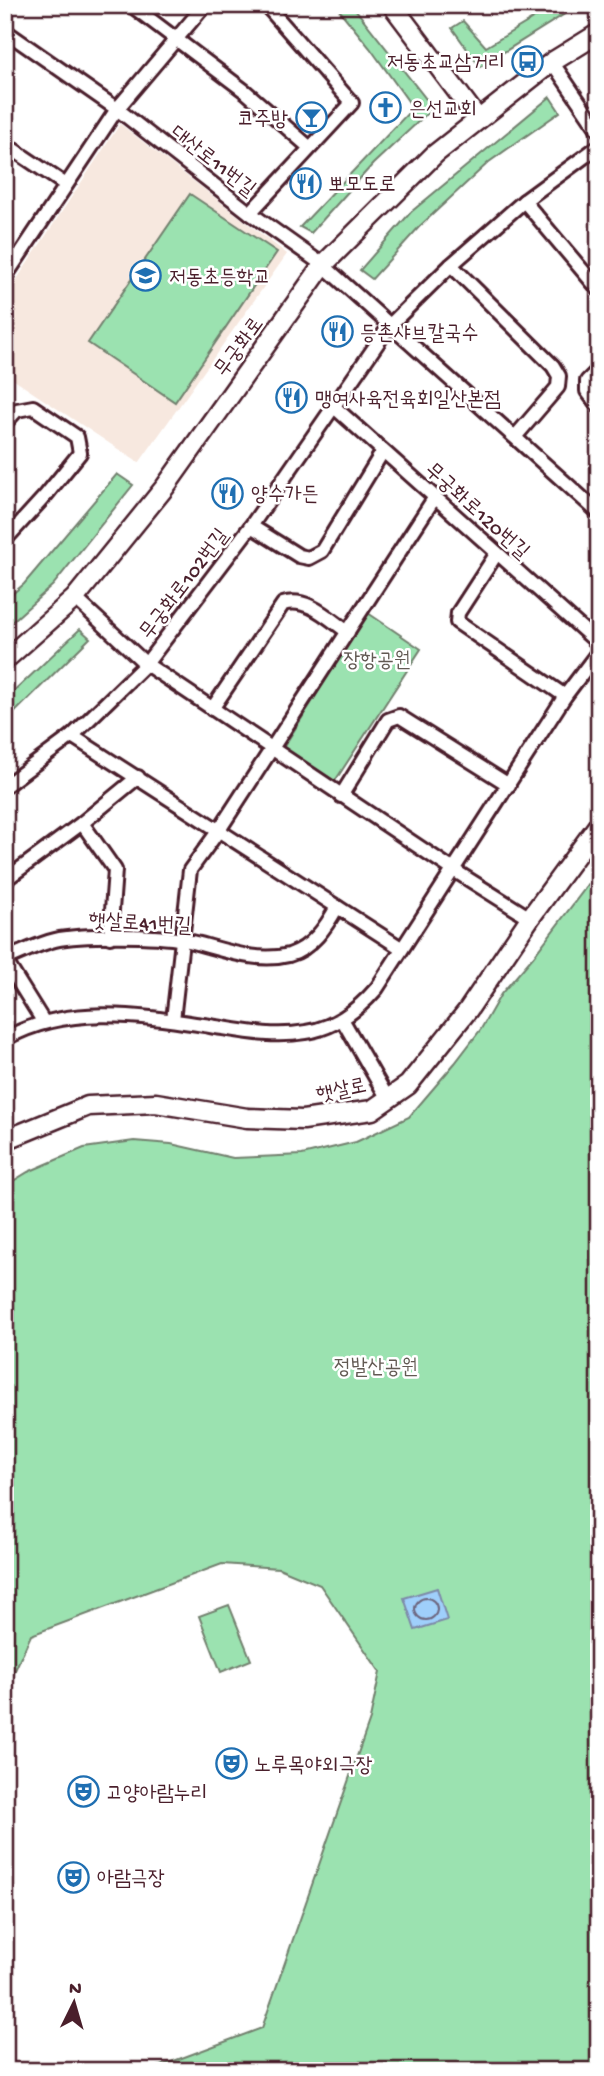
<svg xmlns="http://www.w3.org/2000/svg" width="604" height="2076" font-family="'Gochi Hand','Poor Story',sans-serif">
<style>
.built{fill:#f7e8df}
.green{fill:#9be2b0;stroke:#72806e;stroke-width:2}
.water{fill:#9fcffb;stroke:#7d89a8;stroke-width:2}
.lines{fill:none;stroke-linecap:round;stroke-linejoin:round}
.shore{stroke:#6c657e;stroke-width:2}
.street-casing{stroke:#4a1f2b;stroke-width:18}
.secondary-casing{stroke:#4a1f2b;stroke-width:23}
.street{stroke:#fff;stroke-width:12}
.secondary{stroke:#fff;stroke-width:18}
.labels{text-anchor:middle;stroke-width:5;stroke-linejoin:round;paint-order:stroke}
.poi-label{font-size:21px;fill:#4a1f2b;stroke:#fff;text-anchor:start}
.street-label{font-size:21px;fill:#4a1f2b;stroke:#fff}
.park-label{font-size:21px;fill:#625a53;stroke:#fff}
</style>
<rect width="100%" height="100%" fill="#fff"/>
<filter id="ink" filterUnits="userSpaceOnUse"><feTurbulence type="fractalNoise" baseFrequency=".0143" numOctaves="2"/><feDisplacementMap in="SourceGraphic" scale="14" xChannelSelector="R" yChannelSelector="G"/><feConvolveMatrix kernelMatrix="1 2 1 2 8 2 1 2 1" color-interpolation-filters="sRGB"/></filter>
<g filter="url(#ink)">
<polygon class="built" points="120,124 287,254 139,463 5,374 5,297"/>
<g class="green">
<polygon points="335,5 352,5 433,108 373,164 311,233 300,227 413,108 370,48"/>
<polygon points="556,5 579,5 480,67 452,28 463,21 486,47"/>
<polygon points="550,97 560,112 489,162 420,226 372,279 360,270 411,212"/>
<polygon points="190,194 277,252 175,402 88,343"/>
<polygon points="117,474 133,485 53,585 5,628 5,600 24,584"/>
<polygon points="368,613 421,649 335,781 283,748"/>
<polygon points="80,629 90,638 5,722 5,700"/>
<polygon points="599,870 599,2071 147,2071 262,2028 370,1719 380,1672 320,1585 279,1568 222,1564 31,1635 11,1679 5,1682 5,1186 28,1172 84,1148 134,1141 171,1144 233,1158 302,1155 356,1142 409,1117 455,1063 481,1029 501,994 533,957"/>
<polygon points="229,1605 251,1660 221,1672 199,1616"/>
</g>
<polygon class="water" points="437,1588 447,1620 415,1630 404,1598"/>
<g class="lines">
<circle class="shore" cx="426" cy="1609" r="11"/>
<defs>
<g id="street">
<polyline points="131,5 246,92 309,147"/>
<polyline points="5,31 117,109 250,213 352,103 266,5"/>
<polyline points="552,62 599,131"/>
<polyline points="5,144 66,185"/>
<polyline points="524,201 599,290"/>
<polyline points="250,213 323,265 599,513"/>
<polyline points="451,265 553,366 559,376 558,387 515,437"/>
<polyline points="5,277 117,109 205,5"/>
<polyline points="599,369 587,381 587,391 599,407"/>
<polyline points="332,405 599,644"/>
<polyline points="5,423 17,410 33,407 77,437 80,453 46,495 5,540"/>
<polyline points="251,526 299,556 309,558 322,551 383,451"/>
<polyline points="497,553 458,613 457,622 565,696"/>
<polyline points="75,598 146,664 452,869 530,918"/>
<path d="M212,709L283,604C307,596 329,619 348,632"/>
<polyline points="72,736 401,948"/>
<polyline points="5,786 72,736 146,664 251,526 390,325 451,265 524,201 599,146"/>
<polyline points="341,796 388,720 399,716 509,785"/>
<polyline points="82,823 115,870 110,937"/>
<polyline points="5,880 82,823 138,777"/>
<path d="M5,959C21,953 38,944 55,940C82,934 157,935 184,940C217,947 254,964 289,955C312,948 326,927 337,907"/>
<polyline points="5,960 43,1021"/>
<polyline points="342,1019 388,1099"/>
<polyline points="173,1020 190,870 219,830 435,497"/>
<path d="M5,1039C67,1003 143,1016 210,1026C242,1031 273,1038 306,1032C335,1028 358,1010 377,988L565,696L599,651"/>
</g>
<g id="secondary">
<polyline points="392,5 478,119"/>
<polyline points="5,660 75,598 165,487 323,265 435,154 552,62 599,33"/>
<polyline points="5,1140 88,1106 156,1103 247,1118 303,1120 372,1110 408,1085 468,1010 530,918 599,824"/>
</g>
</defs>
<use href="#street" class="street-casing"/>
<use href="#secondary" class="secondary-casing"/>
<use href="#street" class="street"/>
<use href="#secondary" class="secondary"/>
</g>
</g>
<defs>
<symbol id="bus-ring" viewBox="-11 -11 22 22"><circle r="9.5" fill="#fff" stroke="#1f6fb2" stroke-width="1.5"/><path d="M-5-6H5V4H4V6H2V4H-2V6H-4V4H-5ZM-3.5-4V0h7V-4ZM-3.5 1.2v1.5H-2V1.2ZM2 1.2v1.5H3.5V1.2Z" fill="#1f6fb2"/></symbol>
<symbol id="church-ring" viewBox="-11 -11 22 22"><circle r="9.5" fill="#fff" stroke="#1f6fb2" stroke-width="1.5"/><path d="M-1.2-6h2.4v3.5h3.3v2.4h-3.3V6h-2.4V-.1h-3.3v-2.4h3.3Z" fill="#1f6fb2"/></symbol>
<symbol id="bar-ring" viewBox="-11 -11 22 22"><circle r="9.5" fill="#fff" stroke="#1f6fb2" stroke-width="1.5"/><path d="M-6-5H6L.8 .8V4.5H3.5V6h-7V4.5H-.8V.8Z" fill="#1f6fb2"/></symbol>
<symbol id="restaurant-ring" viewBox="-11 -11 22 22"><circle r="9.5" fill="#fff" stroke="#1f6fb2" stroke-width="1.5"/><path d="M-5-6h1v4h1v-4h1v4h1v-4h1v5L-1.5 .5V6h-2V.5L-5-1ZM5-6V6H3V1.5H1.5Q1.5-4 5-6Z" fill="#1f6fb2"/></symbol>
<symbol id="school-ring" viewBox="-11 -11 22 22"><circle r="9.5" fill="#fff" stroke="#1f6fb2" stroke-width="1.5"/><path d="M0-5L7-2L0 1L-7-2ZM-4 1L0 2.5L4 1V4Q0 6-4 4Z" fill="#1f6fb2"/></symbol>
<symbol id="theatre-ring" viewBox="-11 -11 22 22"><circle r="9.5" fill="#fff" stroke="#1f6fb2" stroke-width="1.5"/><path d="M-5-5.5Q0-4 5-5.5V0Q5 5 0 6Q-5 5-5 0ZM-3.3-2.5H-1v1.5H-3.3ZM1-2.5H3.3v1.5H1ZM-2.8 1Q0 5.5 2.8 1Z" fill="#1f6fb2"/></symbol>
</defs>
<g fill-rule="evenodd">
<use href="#bus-ring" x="510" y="44" width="35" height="35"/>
<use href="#church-ring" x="368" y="90" width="35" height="35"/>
<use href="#bar-ring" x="294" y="100" width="35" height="35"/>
<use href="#restaurant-ring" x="288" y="166" width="35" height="35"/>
<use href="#school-ring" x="128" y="258" width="35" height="35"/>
<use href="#restaurant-ring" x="320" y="314" width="35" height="35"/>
<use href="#restaurant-ring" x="274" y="380" width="35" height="35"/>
<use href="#restaurant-ring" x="210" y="476" width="35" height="35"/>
<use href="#theatre-ring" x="214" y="1746" width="35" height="35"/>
<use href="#theatre-ring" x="66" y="1774" width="35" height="35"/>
<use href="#theatre-ring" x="56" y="1860" width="35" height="35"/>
</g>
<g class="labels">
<g class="poi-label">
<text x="505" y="68" text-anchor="end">저동초교삼거리</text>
<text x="409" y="115">은선교회</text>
<text x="288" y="125" text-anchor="end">코주방</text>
<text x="328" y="190">뽀모도로</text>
<text x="169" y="283">저동초등학교</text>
<text x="360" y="339">등촌샤브칼국수</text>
<text x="315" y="405">맹여사육전육회일산본점</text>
<text x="251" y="500">양수가든</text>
<text x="254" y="1771">노루목야외극장</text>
<text x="106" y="1799">고양아람누리</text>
<text x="97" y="1884">아람극장</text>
</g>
<g class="street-label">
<text transform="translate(214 160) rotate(38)" y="7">대산로11번길</text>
<text transform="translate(238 346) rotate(-54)" y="7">무궁화로</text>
<text transform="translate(478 510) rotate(42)" y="7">무궁화로120번길</text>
<text transform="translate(183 583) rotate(-53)" y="7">무궁화로102번길</text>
<text transform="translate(140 922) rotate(3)" y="7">햇살로41번길</text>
<text transform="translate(341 1089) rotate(-12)" y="7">햇살로</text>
</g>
<g class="park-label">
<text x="377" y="666">장항공원</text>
<text x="376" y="1373">정발산공원</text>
</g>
</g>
<rect width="604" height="2076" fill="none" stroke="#fff" stroke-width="28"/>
<rect x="14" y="14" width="576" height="2048" fill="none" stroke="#4a1f2b" stroke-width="2.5" filter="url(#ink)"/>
<g transform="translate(74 2003) rotate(5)" stroke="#ffffff" stroke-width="5" paint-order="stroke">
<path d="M0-5L12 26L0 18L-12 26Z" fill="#4a1f2b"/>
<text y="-10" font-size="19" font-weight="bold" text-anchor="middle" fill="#4a1f2b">N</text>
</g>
</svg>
